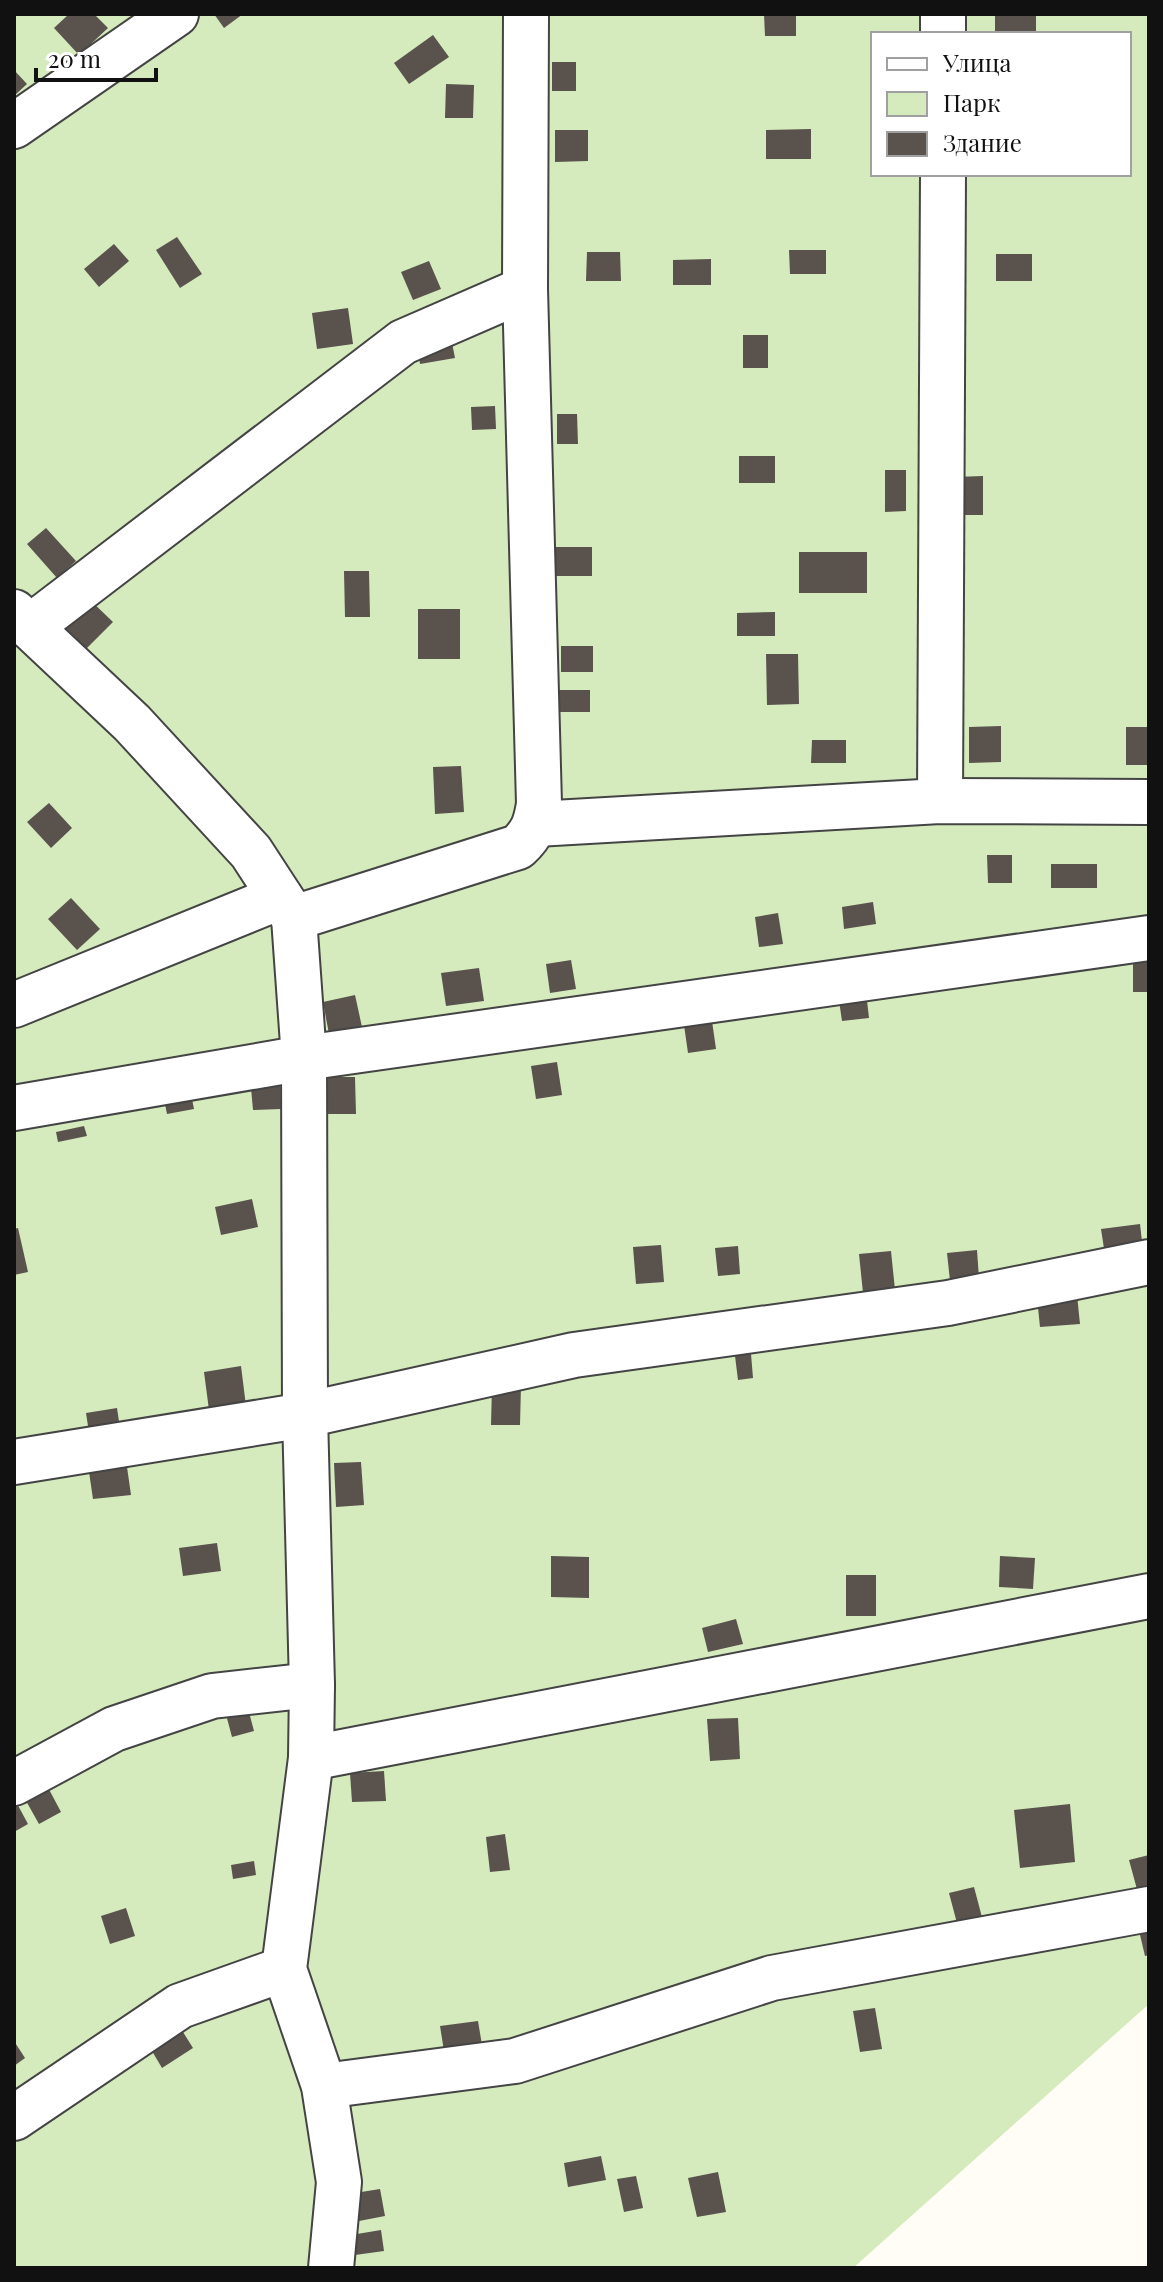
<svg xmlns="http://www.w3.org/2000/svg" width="1163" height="2282" font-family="'Playfair Display',serif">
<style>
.green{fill:#d5ebbd;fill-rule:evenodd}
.building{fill:#5a524d}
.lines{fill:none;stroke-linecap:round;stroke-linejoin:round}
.minor-casing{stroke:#444;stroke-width:48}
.minor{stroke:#fff;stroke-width:44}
</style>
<rect width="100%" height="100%" fill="#fffdf5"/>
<path class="green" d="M14,14H1149V2004L853,2268H14ZM873,34H1129V174H873Z"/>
<g class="building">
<polygon points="69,14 94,14 108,28 79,55 54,28"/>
<polygon points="214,14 243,14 224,28"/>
<polygon points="764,14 796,14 796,36 765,36"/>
<polygon points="1036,15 1036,34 995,34 995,16"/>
<polygon points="433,35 449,57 409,84 394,63"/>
<rect x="552" y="62" width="24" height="29"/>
<polygon points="14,70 27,84 14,96"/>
<polygon points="446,84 474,85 473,118 445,118"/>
<polygon points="811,129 811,159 766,159 766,130"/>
<polygon points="555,130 588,130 588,161 555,162"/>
<polygon points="177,237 202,274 180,288 156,250"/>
<polygon points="114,244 129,261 99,287 84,269"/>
<polygon points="789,250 826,250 826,274 790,274"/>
<polygon points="587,252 620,252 621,281 586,281"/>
<rect x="996" y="254" width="36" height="27"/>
<polygon points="711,259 711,285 673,285 673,260"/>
<polygon points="429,261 441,289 413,300 401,272"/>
<polygon points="348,308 353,344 317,349 312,313"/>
<rect x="743" y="335" width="25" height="33"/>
<polygon points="451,338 455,358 420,364 417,344"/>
<polygon points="495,406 496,429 472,430 471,407"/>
<polygon points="557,414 577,414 578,444 557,444"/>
<rect x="739" y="456" width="36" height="27"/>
<polygon points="885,470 906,470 906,511 885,512"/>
<polygon points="983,476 983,515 955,515 955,477"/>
<polygon points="46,528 76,561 57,578 27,544"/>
<rect x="556" y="547" width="36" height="29"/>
<rect x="799" y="552" width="68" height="41"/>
<polygon points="344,571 369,571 370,617 345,617"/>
<polygon points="88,598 113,622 85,650 61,625"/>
<rect x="418" y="609" width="42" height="50"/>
<polygon points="775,612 775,636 737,636 737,613"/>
<rect x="561" y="646" width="32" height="26"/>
<polygon points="766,654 798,654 799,704 767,705"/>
<rect x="557" y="690" width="33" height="22"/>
<polygon points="1001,726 1001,762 969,763 969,727"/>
<polygon points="1126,727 1148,727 1149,765 1126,765"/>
<polygon points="812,740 846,740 846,763 811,763"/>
<polygon points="461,766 464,812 435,814 433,767"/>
<polygon points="49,803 72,828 51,848 27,822"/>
<polygon points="987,855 1012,855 1012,883 988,883"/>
<rect x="1051" y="864" width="46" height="24"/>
<polygon points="71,898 100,929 77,950 48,919"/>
<polygon points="873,902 876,924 844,929 842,907"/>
<polygon points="778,913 783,944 759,947 755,917"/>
<rect x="1133" y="950" width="16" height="42"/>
<polygon points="571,960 576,989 550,993 546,964"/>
<polygon points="479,968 484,1001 446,1006 441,973"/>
<polygon points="865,983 869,1018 842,1021 837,987"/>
<polygon points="355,995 362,1027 329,1034 323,1002"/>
<polygon points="712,1021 716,1049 688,1053 684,1025"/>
<polygon points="557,1062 562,1095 536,1099 531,1066"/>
<polygon points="321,1077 355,1077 356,1114 322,1114"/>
<polygon points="280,1086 281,1109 253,1110 251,1088"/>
<polygon points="190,1089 194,1109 167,1114 163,1094"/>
<polygon points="84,1126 87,1136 58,1142 56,1132"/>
<polygon points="252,1199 258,1227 221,1235 215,1207"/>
<polygon points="1140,1224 1143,1250 1105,1255 1101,1229"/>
<polygon points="18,1228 28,1272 14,1275 14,1229"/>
<polygon points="661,1245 664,1282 636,1284 633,1247"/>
<polygon points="738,1246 740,1274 718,1276 715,1248"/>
<polygon points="977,1250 979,1278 950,1281 947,1253"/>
<polygon points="891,1251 895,1290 863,1293 859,1254"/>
<polygon points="1077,1295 1080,1324 1040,1327 1037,1298"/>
<polygon points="751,1354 753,1378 738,1380 735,1356"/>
<polygon points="241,1366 246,1406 209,1410 204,1372"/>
<polygon points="492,1385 521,1385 520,1425 491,1425"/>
<polygon points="117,1408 121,1435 90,1439 86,1413"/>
<polygon points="126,1460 131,1495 93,1499 88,1465"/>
<polygon points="361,1462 364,1505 336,1507 334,1463"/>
<polygon points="217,1543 221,1571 183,1576 179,1548"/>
<polygon points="551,1556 589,1557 589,1598 551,1597"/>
<polygon points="1000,1556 1035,1558 1033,1589 999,1587"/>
<rect x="846" y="1575" width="30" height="41"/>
<polygon points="736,1619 743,1644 708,1652 702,1628"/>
<polygon points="246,1701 254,1731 232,1737 224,1707"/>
<polygon points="738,1718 740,1759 710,1761 707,1719"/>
<polygon points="384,1771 386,1801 352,1802 350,1773"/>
<polygon points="44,1780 61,1812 39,1824 21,1792"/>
<polygon points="14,1798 28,1824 14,1832"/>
<polygon points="1070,1804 1075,1862 1020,1868 1014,1810"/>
<polygon points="505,1834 510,1870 490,1872 486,1837"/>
<polygon points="1149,1855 1149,1891 1138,1893 1129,1860"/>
<polygon points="254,1861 256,1875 233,1879 231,1865"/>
<polygon points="974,1887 983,1921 958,1927 949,1893"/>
<polygon points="126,1908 135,1936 110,1944 101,1916"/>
<polygon points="1149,1919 1149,1955 1145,1956 1137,1922"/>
<polygon points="875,2008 882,2049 860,2052 853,2011"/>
<polygon points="478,2021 482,2045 444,2051 440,2026"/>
<polygon points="183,2032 193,2048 162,2068 152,2051"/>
<polygon points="14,2041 25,2058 14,2066"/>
<polygon points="601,2156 606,2180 568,2187 564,2163"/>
<polygon points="718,2172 726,2212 697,2217 688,2178"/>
<polygon points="636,2176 643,2208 624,2212 617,2179"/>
<polygon points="380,2189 385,2216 359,2221 355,2193"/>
<polygon points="381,2230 384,2251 355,2255 351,2235"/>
</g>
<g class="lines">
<defs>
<g id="minor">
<polyline points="943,34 943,14"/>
<polyline points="14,126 176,14"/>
<polyline points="14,612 132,723 251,852 294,918"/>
<polyline points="30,627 403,342 525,289"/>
<polyline points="940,801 943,174"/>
<polyline points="536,824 940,801 1149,802"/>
<polyline points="14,1005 280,897"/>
<polyline points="14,1108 304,1058 1149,938"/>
<polyline points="14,1462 305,1415 574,1355 948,1303 1149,1262"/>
<polyline points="311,1758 1149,1596"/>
<polyline points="14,1783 114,1729 212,1696 312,1685"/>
<polyline points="324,2086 515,2061 772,1978 1149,1909"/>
<polyline points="14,2118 180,2006 284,1969"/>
<path d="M331,2268L339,2182L324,2086L284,1969L311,1758L312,1685L305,1415L304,1058L294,918L518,847C533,833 536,823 539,804L525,289L526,14"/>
</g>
</defs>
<use href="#minor" class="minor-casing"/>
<use href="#minor" class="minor"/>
</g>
<rect width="1163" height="2282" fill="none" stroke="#111111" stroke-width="32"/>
<rect x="871" y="32" width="260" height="144" fill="#ffffff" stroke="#a0a0a0" stroke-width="2"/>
<rect x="887" y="58" width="40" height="12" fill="#ffffff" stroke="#a0a0a0" stroke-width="2"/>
<text x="943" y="72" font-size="24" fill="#111111">Улица</text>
<rect x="887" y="92" width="40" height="24" fill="#d5ebbd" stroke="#a0a0a0" stroke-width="2"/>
<text x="943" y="112" font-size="24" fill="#111111">Парк</text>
<rect x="887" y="132" width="40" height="24" fill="#5a524d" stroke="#a0a0a0" stroke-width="2"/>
<text x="943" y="152" font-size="24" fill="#111111">Здание</text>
<path d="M36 68v12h120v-12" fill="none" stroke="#111111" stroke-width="4"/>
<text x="48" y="68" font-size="24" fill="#111111" stroke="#ffffff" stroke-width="6" paint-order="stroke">20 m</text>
</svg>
